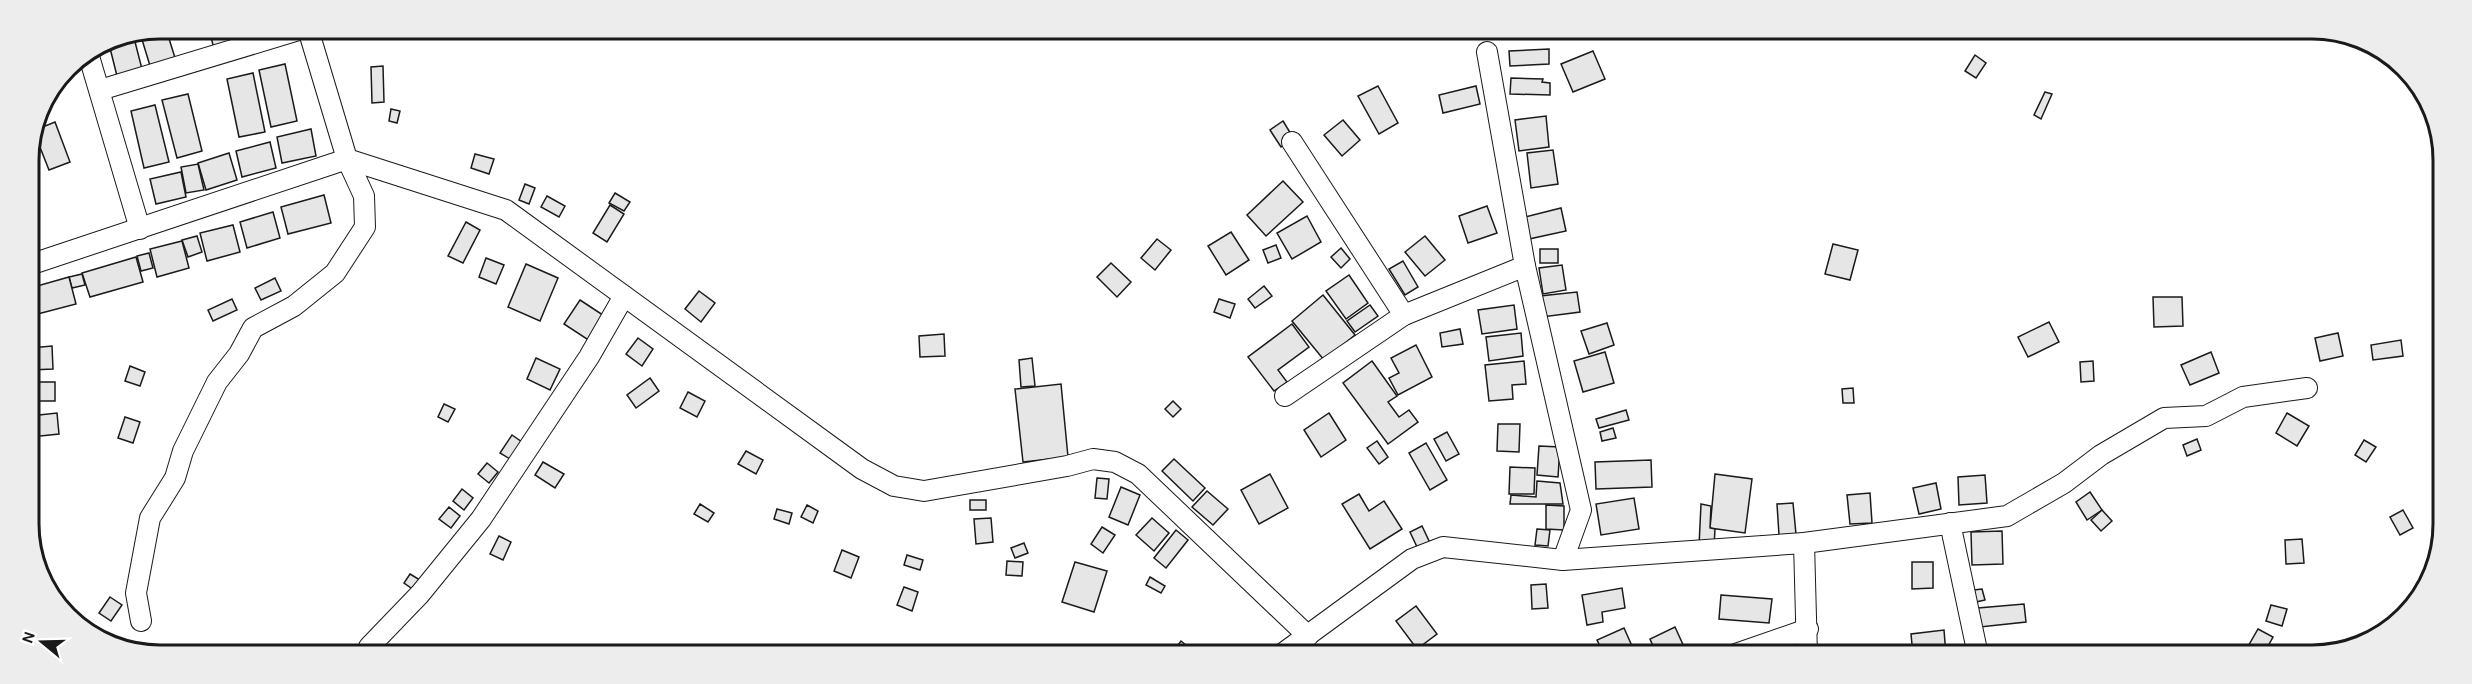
<svg xmlns="http://www.w3.org/2000/svg" width="2472" height="684" font-family="Karla,sans-serif">
<style>
.building{fill:#e6e6e6;stroke:#1a1a1a;stroke-width:1.5}
.lines{fill:none;stroke-linecap:round;stroke-linejoin:round}
.minor-casing{stroke:#1a1a1a;stroke-width:22}
.minor{stroke:#fff;stroke-width:20}
.rim{fill:none;stroke:#1a1a1a;stroke-width:3}
</style>
<rect width="100%" height="100%" fill="#fff"/>
<g class="building">
<polygon points="160,28 166,29 176,61 151,69 140,33"/>
<polygon points="209,29 235,29 239,43 214,49"/>
<polygon points="242,29 269,29 270,32 244,38"/>
<polygon points="133,34 143,73 118,80 108,40"/>
<polygon points="1549,49 1549,64 1510,66 1509,51"/>
<polygon points="1593,51 1605,79 1573,92 1561,64"/>
<polygon points="1975,55 1986,63 1976,78 1965,71"/>
<polygon points="285,64 297,121 271,127 259,70"/>
<polygon points="383,66 384,102 372,103 371,67"/>
<polygon points="253,73 265,132 239,137 227,79"/>
<polygon points="1511,78 1543,79 1542,82 1550,83 1550,95 1510,94"/>
<polygon points="1378,86 1398,123 1379,134 1358,96"/>
<polygon points="1476,86 1480,104 1443,113 1439,95"/>
<polygon points="2045,92 2052,94 2041,119 2034,115"/>
<polygon points="188,94 202,151 177,158 162,100"/>
<polygon points="155,105 169,162 144,168 131,111"/>
<polygon points="391,109 400,111 397,123 389,121"/>
<polygon points="1546,116 1549,147 1519,151 1515,120"/>
<polygon points="1343,120 1360,140 1342,156 1324,135"/>
<polygon points="1283,121 1294,139 1281,147 1270,130"/>
<polygon points="55,122 70,162 49,170 34,132 35,130"/>
<polygon points="311,129 316,156 282,163 277,137"/>
<polygon points="270,142 276,168 242,177 236,151"/>
<polygon points="1553,150 1558,184 1531,188 1527,153"/>
<polygon points="229,153 237,180 206,190 198,163"/>
<polygon points="475,154 494,159 489,174 471,168"/>
<polygon points="198,164 204,190 186,193 181,167"/>
<polygon points="181,172 186,197 156,204 150,179"/>
<polygon points="1283,181 1303,202 1266,236 1247,215"/>
<polygon points="525,184 535,188 529,204 519,200"/>
<polygon points="615,193 630,202 624,211 609,203"/>
<polygon points="324,195 331,223 288,234 281,207"/>
<polygon points="547,196 565,206 559,217 541,207"/>
<polygon points="610,205 624,214 607,242 593,233"/>
<polygon points="1487,206 1497,233 1468,243 1459,216"/>
<polygon points="1561,208 1566,231 1529,239 1525,217"/>
<polygon points="273,212 280,238 247,248 240,222"/>
<polygon points="1307,216 1321,242 1292,259 1277,233"/>
<polygon points="466,222 480,230 463,263 448,256"/>
<polygon points="233,225 240,252 207,261 200,233"/>
<polygon points="1231,232 1249,260 1226,275 1208,246"/>
<polygon points="197,236 202,252 188,257 182,240"/>
<polygon points="1425,236 1445,260 1425,276 1405,252"/>
<polygon points="1157,239 1171,250 1155,270 1141,258"/>
<polygon points="182,241 189,268 157,277 150,249"/>
<polygon points="1833,244 1858,250 1850,280 1825,274"/>
<polygon points="1276,245 1281,258 1268,263 1263,250"/>
<polygon points="1341,248 1350,259 1341,268 1331,257"/>
<rect x="1540" y="249" width="18" height="14"/>
<polygon points="149,253 153,268 141,271 137,256"/>
<polygon points="136,257 143,282 90,297 82,273"/>
<polygon points="486,258 504,265 496,284 479,277"/>
<polygon points="1403,261 1418,287 1405,295 1389,269"/>
<polygon points="1111,263 1131,282 1117,297 1097,277"/>
<polygon points="526,264 558,278 540,321 508,307"/>
<polygon points="1562,265 1566,290 1543,294 1539,268"/>
<polygon points="82,274 85,285 72,288 69,277"/>
<polygon points="1349,275 1368,303 1346,319 1326,291"/>
<polygon points="69,277 76,304 30,316 30,288"/>
<polygon points="275,278 281,291 261,300 255,288"/>
<polygon points="1264,286 1272,296 1255,308 1248,299"/>
<polygon points="699,291 715,303 701,322 685,309"/>
<polygon points="1577,292 1580,312 1542,317 1540,296"/>
<polygon points="1323,295 1355,335 1324,360 1292,321"/>
<polygon points="2153,297 2182,297 2183,326 2154,327"/>
<polygon points="232,299 237,310 213,321 208,310"/>
<polygon points="1219,299 1235,304 1230,318 1214,312"/>
<polygon points="580,300 609,319 593,343 564,324"/>
<polygon points="1370,305 1378,316 1355,332 1347,321"/>
<polygon points="1514,305 1517,329 1482,334 1478,310"/>
<polygon points="2049,322 2059,342 2028,357 2018,337"/>
<polygon points="1607,323 1614,345 1589,354 1581,331"/>
<polygon points="1292,324 1309,347 1278,370 1287,382 1274,391 1248,357"/>
<polygon points="1460,329 1463,344 1442,347 1440,333"/>
<polygon points="1521,333 1523,356 1489,361 1486,337"/>
<polygon points="2338,333 2343,356 2320,361 2315,338"/>
<polygon points="944,334 945,356 920,357 919,336"/>
<polygon points="638,338 653,349 642,366 626,354"/>
<polygon points="2401,340 2403,356 2373,360 2371,345"/>
<polygon points="1416,345 1432,377 1398,395 1389,378 1399,373 1391,358"/>
<polygon points="52,346 53,369 30,370 30,348"/>
<polygon points="1605,352 1614,383 1583,392 1574,361"/>
<polygon points="2211,352 2219,373 2190,385 2181,365"/>
<polygon points="536,358 560,369 550,390 527,379"/>
<polygon points="1032,358 1035,386 1021,387 1019,360"/>
<polygon points="1372,361 1397,396 1388,402 1399,417 1409,410 1418,422 1388,444 1343,383"/>
<polygon points="1524,361 1526,384 1512,385 1513,399 1489,401 1485,365"/>
<polygon points="2093,361 2094,381 2081,382 2080,362"/>
<polygon points="130,366 145,372 140,386 125,381"/>
<polygon points="650,378 659,391 636,408 627,395"/>
<rect x="30" y="382" width="25" height="19"/>
<polygon points="1061,384 1068,457 1023,462 1015,389"/>
<polygon points="1853,388 1854,403 1843,403 1842,389"/>
<polygon points="688,392 705,401 697,417 680,408"/>
<polygon points="1173,401 1181,409 1173,417 1165,409"/>
<polygon points="444,404 455,409 448,422 438,417"/>
<polygon points="1626,410 1629,420 1599,428 1596,419"/>
<polygon points="57,413 59,434 31,437 30,416"/>
<polygon points="1329,413 1346,440 1321,457 1304,430"/>
<polygon points="2287,413 2309,426 2297,446 2276,433"/>
<polygon points="125,417 140,422 133,443 118,438"/>
<polygon points="1498,424 1520,424 1519,452 1497,451"/>
<polygon points="1613,428 1616,438 1602,441 1600,432"/>
<polygon points="1447,432 1459,454 1446,461 1434,439"/>
<polygon points="512,435 522,442 510,459 500,453"/>
<polygon points="2197,439 2201,450 2187,456 2183,445"/>
<polygon points="2364,440 2376,447 2366,462 2355,455"/>
<polygon points="1377,441 1388,457 1379,464 1367,448"/>
<polygon points="1426,443 1447,480 1430,490 1409,453"/>
<polygon points="1539,446 1560,447 1558,477 1537,475"/>
<polygon points="746,451 763,460 756,474 738,464"/>
<polygon points="1174,459 1205,488 1193,501 1162,471"/>
<polygon points="1651,460 1652,487 1596,489 1595,462"/>
<polygon points="543,462 564,474 555,488 535,475"/>
<polygon points="487,463 498,472 489,483 478,474"/>
<polygon points="1510,467 1535,468 1534,494 1509,494"/>
<polygon points="1270,474 1288,508 1259,524 1241,490"/>
<polygon points="1715,474 1752,479 1745,533 1710,528"/>
<polygon points="1985,475 1987,503 1959,505 1958,477"/>
<polygon points="1097,478 1109,479 1107,499 1095,498"/>
<polygon points="1537,481 1560,483 1563,504 1510,504 1511,495 1536,497"/>
<polygon points="1936,483 1941,509 1919,514 1913,488"/>
<polygon points="1121,487 1140,495 1128,525 1109,517"/>
<polygon points="462,489 473,498 464,510 453,501"/>
<polygon points="1207,491 1228,509 1213,525 1192,507"/>
<polygon points="2090,492 2102,510 2087,520 2076,502"/>
<polygon points="1870,493 1872,523 1850,524 1847,495"/>
<polygon points="1359,494 1369,511 1384,501 1402,529 1370,549 1342,504"/>
<polygon points="1634,498 1639,529 1601,535 1596,504"/>
<rect x="970" y="500" width="16" height="10"/>
<polygon points="1793,503 1796,534 1779,535 1777,504"/>
<polygon points="700,504 714,513 708,522 694,514"/>
<polygon points="1701,504 1711,506 1710,528 1715,529 1714,547 1699,546"/>
<polygon points="807,505 818,511 813,523 801,517"/>
<polygon points="1546,505 1564,506 1564,530 1546,529"/>
<polygon points="449,507 460,516 451,528 439,519"/>
<polygon points="777,509 792,513 789,524 774,519"/>
<polygon points="2102,510 2112,521 2101,531 2091,520"/>
<polygon points="2403,510 2413,528 2400,535 2390,517"/>
<polygon points="991,518 993,542 976,544 974,519"/>
<polygon points="1152,518 1169,533 1154,551 1136,535"/>
<polygon points="1422,526 1430,543 1418,549 1410,532"/>
<polygon points="1102,527 1115,535 1103,553 1091,544"/>
<polygon points="1537,529 1550,530 1548,546 1535,545"/>
<polygon points="1176,530 1188,540 1166,568 1154,558"/>
<polygon points="2002,531 2003,564 1972,565 1971,532"/>
<polygon points="499,536 511,542 503,560 490,554"/>
<polygon points="2302,539 2304,563 2286,564 2285,540"/>
<polygon points="1024,543 1028,553 1015,558 1011,548"/>
<polygon points="842,550 859,557 851,578 834,571"/>
<polygon points="907,555 923,560 920,570 904,565"/>
<polygon points="1007,561 1023,562 1022,576 1006,575"/>
<polygon points="1075,562 1107,571 1094,612 1062,602"/>
<polygon points="1912,562 1933,562 1933,588 1912,589"/>
<polygon points="410,574 420,580 414,590 404,583"/>
<polygon points="1150,577 1165,586 1161,593 1146,585"/>
<polygon points="1546,584 1548,608 1532,609 1531,585"/>
<polygon points="904,587 918,592 912,611 897,605"/>
<polygon points="1622,588 1625,608 1602,612 1603,622 1587,625 1582,595"/>
<polygon points="1982,589 1985,600 1976,602 1974,590"/>
<polygon points="1721,595 1772,599 1769,623 1719,619"/>
<polygon points="110,597 122,605 111,621 99,613"/>
<polygon points="2024,604 2026,622 1980,627 1978,608"/>
<polygon points="2271,605 2287,609 2282,626 2266,621"/>
<polygon points="1416,606 1437,634 1417,649 1396,621"/>
<polygon points="1675,627 1685,649 1672,655 1657,655 1650,639"/>
<polygon points="1624,628 1636,655 1604,654 1597,640"/>
<polygon points="2258,629 2273,637 2263,655 2255,655 2246,650"/>
<polygon points="1944,630 1946,655 1913,655 1911,634"/>
<polygon points="1181,641 1197,654 1171,654"/>
<polygon points="1151,645 1166,654 1146,654"/>
<rect x="1988" y="645" width="10" height="10"/>
<polygon points="1829,647 1860,648 1860,655 1828,655"/>
</g>
<g class="lines">
<defs>
<g id="minor">
<polyline points="1487,52 1525,266 1581,510 1563,560"/>
<polyline points="88,53 140,229"/>
<polyline points="100,90 302,29"/>
<polyline points="1292,142 1404,315"/>
<polyline points="29,265 347,159 308,29"/>
<polyline points="1285,396 1404,315 1525,266"/>
<polyline points="1950,523 1978,655"/>
<polyline points="1804,543 1807,655"/>
<polyline points="141,621 136,593 150,518 175,478 183,451 217,382 239,354 253,328 294,306 335,273 365,227 364,196 347,159 506,210 862,469 894,486 924,491 1067,466 1093,459 1115,462 1138,474 1308,636"/>
<polyline points="369,647 420,594 481,519 589,357 624,296"/>
<polyline points="1282,654 1412,559 1443,547 1563,560 1804,543 2007,516 2064,483 2101,455 2164,418 2206,416 2243,397 2307,388"/>
<polyline points="1733,655 1808,629"/>
</g>
</defs>
<use href="#minor" class="minor-casing"/>
<use href="#minor" class="minor"/>
</g>
<path d="M0 0H2472V684H0ZM160 39H2312A121 121 0 0 1 2433 160V524A121 121 0 0 1 2312 645H160A121 121 0 0 1 39 524V160A121 121 0 0 1 160 39Z" fill="#ededed" fill-rule="evenodd"/>
<path class="rim" d="M160 39H2312A121 121 0 0 1 2433 160V524A121 121 0 0 1 2312 645H160A121 121 0 0 1 39 524V160A121 121 0 0 1 160 39Z"/>
<g transform="translate(42 642) rotate(289)" stroke="#ffffff" stroke-width="4.5" paint-order="stroke">
<path d="M0-4.5L10 22L0 15L-10 22Z" fill="#1a1a1a"/>
<text y="-9" font-size="16" font-weight="bold" text-anchor="middle" fill="#1a1a1a">N</text>
</g>
</svg>
